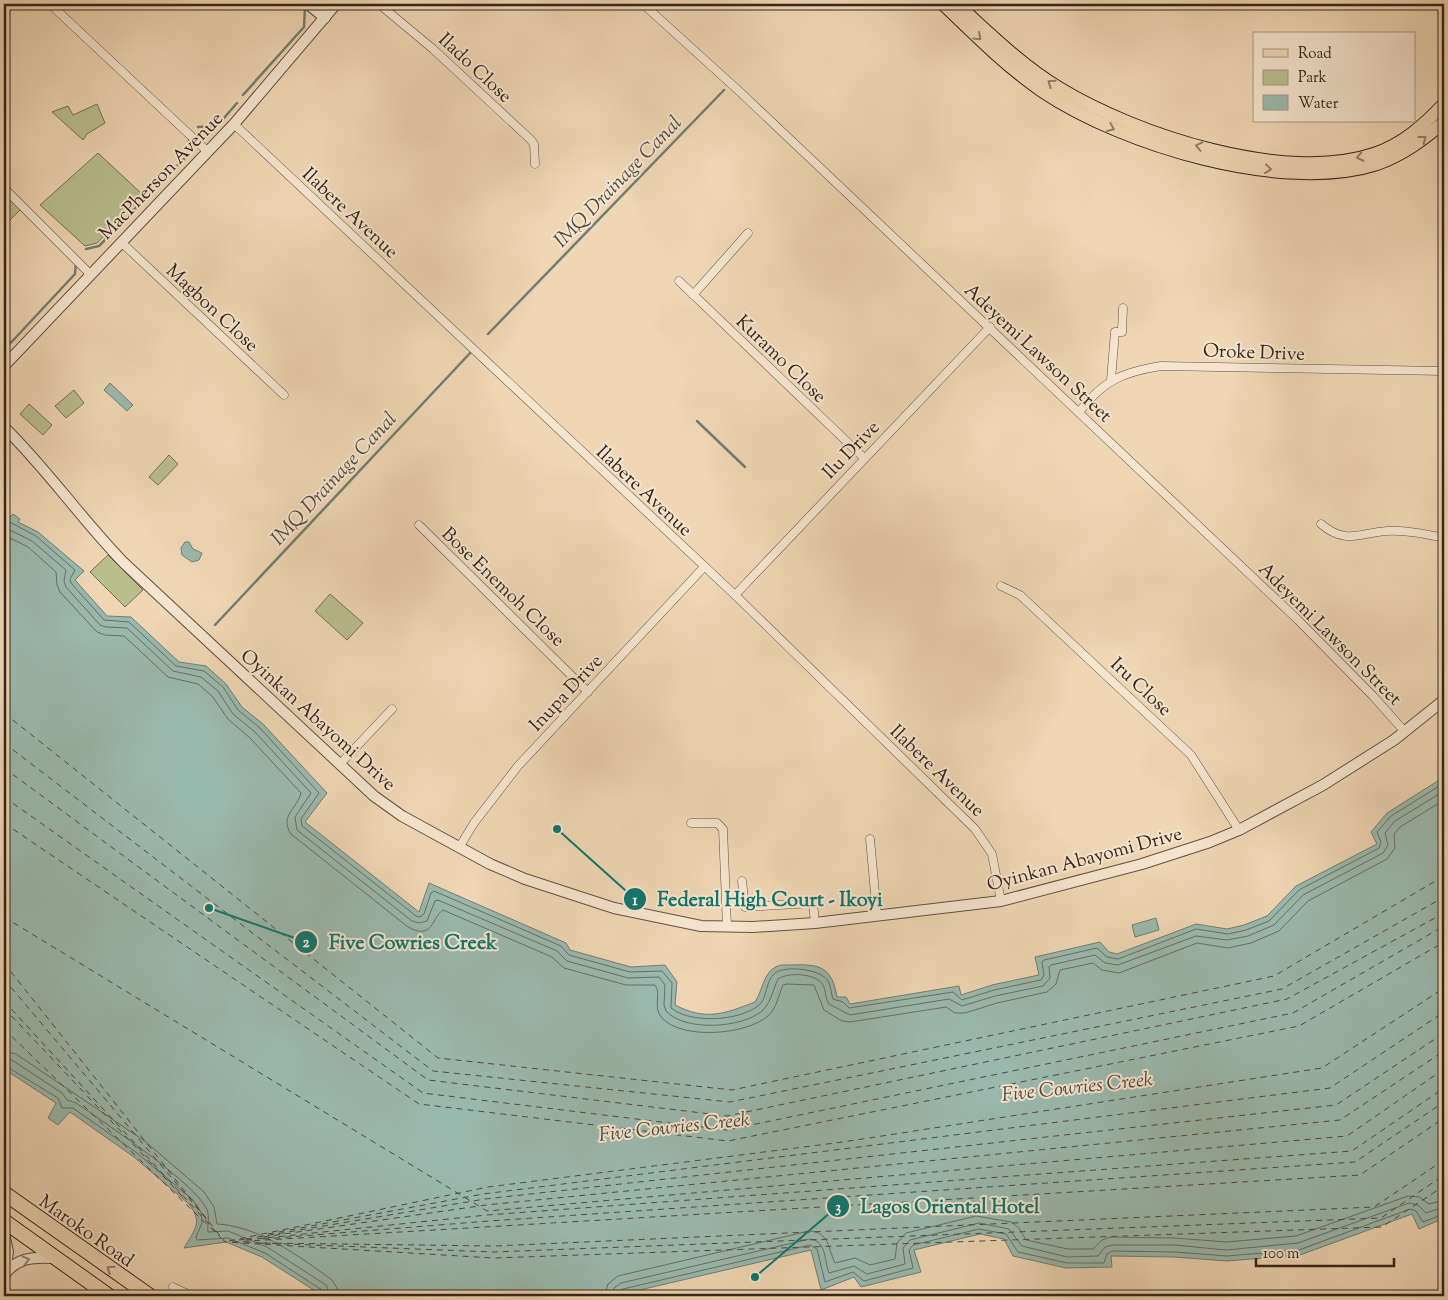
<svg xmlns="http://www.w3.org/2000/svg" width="1448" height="1300" font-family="'Sorts Mill Goudy',serif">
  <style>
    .green { fill: #b9be8d; stroke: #767254 }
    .water { fill: #9ab9ae; stroke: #717e73 }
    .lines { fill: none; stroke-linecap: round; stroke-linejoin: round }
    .shore { stroke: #676f64; stroke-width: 1 }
    .stream { stroke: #717e73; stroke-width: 2.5 }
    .ferry { stroke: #4e4a40; stroke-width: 1; stroke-dasharray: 6 5; stroke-linecap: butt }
    .minor-casing { stroke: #635141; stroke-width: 9 }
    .tertiary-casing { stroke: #635141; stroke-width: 12 }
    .primary-casing { stroke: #34251b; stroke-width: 14 }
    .trunk-casing { stroke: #34251b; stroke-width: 16 }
    .minor { stroke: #f5e4ce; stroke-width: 8 }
    .tertiary { stroke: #f5e4ce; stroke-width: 10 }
    .primary { stroke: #efd6b4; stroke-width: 12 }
    .trunk { stroke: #efd6b4; stroke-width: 14 }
    .oneway { stroke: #927e68 }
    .oneway2 { stroke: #948474 }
    .labels { text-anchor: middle; stroke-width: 4; stroke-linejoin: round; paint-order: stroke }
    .street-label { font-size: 19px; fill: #34251b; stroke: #f5e4ce }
    .water-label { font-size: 20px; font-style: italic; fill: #4e4a40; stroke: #f5e4ce }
    .leader { fill: none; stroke: #0f766e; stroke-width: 2 }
    .callout-dot { fill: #0f766e; stroke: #f5e4ce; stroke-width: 2 }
    .mark-label { font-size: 15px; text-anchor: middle; font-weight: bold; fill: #fff }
    .callout-label { font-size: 20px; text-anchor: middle; font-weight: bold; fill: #0f766e; stroke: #f5e4ce; stroke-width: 4; stroke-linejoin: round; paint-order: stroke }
  </style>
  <rect width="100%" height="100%" fill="#efd6b4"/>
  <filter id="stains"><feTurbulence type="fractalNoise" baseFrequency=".004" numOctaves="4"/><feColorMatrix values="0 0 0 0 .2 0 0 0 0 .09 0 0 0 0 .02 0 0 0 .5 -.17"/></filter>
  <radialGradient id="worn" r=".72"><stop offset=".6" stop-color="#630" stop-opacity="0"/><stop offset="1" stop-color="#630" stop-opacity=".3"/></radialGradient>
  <g class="green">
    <polygon points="97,104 105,123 87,134 83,140 52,112 68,106 73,115"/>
    <polygon points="98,153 143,195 97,243 85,246 40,205"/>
    <polygon points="4,191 22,208 4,226 7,221 4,219"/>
    <polygon points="74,390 84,403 66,418 55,406"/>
    <polygon points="29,404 52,425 43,435 20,414"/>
    <polygon points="169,455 178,464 158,485 149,477"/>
    <polygon points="108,555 143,590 125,607 90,572"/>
    <polygon points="330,594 363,623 347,640 315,611"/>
  </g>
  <g class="water">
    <polygon points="110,383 133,405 127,411 104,390"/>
    <path d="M4,514l6,3 3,-3 7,5 -2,3 20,10 46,39 -9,9 32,36 24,1 48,45 27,4 20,18 16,23 21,17 64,69 -22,29 114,90 10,-29 137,60 4,7 61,17 34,-2 12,17 -2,23c31,16 49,9 80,-3 7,-10 8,-27 19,-34 5,-4 13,-3 19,-3 27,-1 39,2 44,32h9l4,7 109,-18 2,9 31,-10 47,-10 -4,-18 65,-15 9,10 8,2 79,-30 31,5 17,-4 23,-9 29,-30 81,-42 -6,-12 16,-19 57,-36v441l-25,11 -7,-15 -112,41 -73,6 -53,-4 -63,-1 1,11 -46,1 -53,-12 -9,-17 -24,-5 -66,16 7,22 -60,15 -7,-10 -33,13 -10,-40 -197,46h-291l-61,-39 -36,-15 -42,6c11,-19 19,-25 5,-44l-55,-47 -64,-45 -12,13 -10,-7 8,-15 -52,-34z"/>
    <polygon points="185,542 189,542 193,549 202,553 199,560 192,562 182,555 181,548"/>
    <polygon points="1156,918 1159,930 1135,937 1132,925"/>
  </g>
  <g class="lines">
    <g class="shore">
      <path d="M4,519l32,17 39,34 -5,9 1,4 33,37 25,2 47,44 28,5 19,16 15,23 22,18 59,65 -18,26 1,7 114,90 4,1 4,-3 7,-21 3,-2 127,55 8,9 61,17 32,-1 10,12 -1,25c20,16 67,13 87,-2 10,-8 7,-25 17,-33 11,-8 46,-4 53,8 3,5 3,12 5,18l10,3 6,6 104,-16 9,8 32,-10 47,-10 3,-5 -2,-13 2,-2 53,-12 10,9 11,2 78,-30 32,5 18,-4 23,-9 30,-31 80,-42 2,-6 -4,-10 14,-16 53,-33"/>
      <path d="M4,527l28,14 34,29 -2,11 2,6 34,38 6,2 21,1 46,43 28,6 17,14 15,23 22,18 56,61 -16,24 2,13 115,91 7,2 8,-2 8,-20 3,-1 119,51 10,10 61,17 31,-1 6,8 -1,20 2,6c19,21 76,17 96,0 9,-8 11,-22 16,-32 10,-7 38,-6 45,6 3,6 2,13 6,19l21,11 99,-16 13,7 33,-10 48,-10 7,-8 -1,-11 2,-2 44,-10 10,8 13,2 78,-29 31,4 21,-4 26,-11 29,-30 80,-42 5,-8 -3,-12 10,-12 49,-30"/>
      <path d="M4,535l24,12 28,25 1,13 3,7 37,40 8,3 19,1 44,41 30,7 14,12 16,23 22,19 51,55c-4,16 -22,23 -10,41l117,93c25,14 24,-10 35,-17l109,47 12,11 62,17h29c7,9 -3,22 7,33 20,22 84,17 106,-2 9,-8 10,-20 15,-31l4,-1 27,1 10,25 18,11 8,1 96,-15 9,6h10l32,-10 50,-11 9,-8 4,-14 33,-7 9,7 17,3 78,-30 31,5 23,-5 28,-12 29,-30 79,-42 8,-11 -1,-14 6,-7 44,-27"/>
      <path d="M4,1051l12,3 130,88 58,50 10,15 3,17c41,2 82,32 115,56l5,8 1,8"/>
      <path d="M4,1058l8,2 50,33 5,7 9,3c26,18 121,81 131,107 3,7 0,16 1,22l20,-1 39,16 59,38 5,11"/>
      <polyline points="4,1065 58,1098 62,1108 73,1108 137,1153 193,1200 201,1212 202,1223 196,1237 197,1240 228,1238 265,1253 322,1290 324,1296"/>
      <path d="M604,1296l4,-12 10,-8 191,-45c21,1 19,18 26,32l20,-5 15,7 25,-6 2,-16 9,-10 70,-17 35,6 8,6 7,12 42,9h25l9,-9 9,-3 64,1 51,4 70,-6 112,-40 11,1 10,7 15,-4"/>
      <path d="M612,1296l2,-8 7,-5 189,-44c17,2 14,22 19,34l25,-7 13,8 38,-10 -2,-16 7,-8 69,-17 30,6 13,17 45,11 31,-1 7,-9 7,-2h63l51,5 72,-7 111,-40 9,2 8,8 18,-6"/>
      <polyline points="618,1296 619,1291 623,1289 810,1245 817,1249 825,1282 853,1272 864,1281 913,1268 909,1250 913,1245 979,1229 1006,1234 1018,1252 1067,1263 1104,1263 1107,1254 1112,1251 1175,1252 1227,1256 1299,1250 1410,1209 1416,1211 1423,1222 1444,1214"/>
    </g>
    <g class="stream">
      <polyline points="243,95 304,27 305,8"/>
      <polyline points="198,127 217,126 237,103"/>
      <polyline points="119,225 189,154 189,138"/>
      <polyline points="86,249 99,246 106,239"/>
      <polyline points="488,334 724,90"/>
      <polyline points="4,350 75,274 76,262"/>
      <polyline points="697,421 745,467"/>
      <polyline points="215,625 472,351"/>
    </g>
    <g class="ferry">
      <polyline points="4,713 438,1058 732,1090 1274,976 1444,876"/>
      <polyline points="4,743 433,1071 730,1102 1282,989 1444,897"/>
      <polyline points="4,768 428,1080 727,1116 1287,999 1444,913"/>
      <polyline points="4,797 423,1093 727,1130 1293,1013 1444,926"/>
      <polyline points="4,823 419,1104 728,1141 1299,1026 1444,942"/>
      <polyline points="4,917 487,1211 1347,1136 1444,1069"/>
      <polyline points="4,963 225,1242 494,1258 1382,1227 1444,1186"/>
      <polyline points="4,979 208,1221"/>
      <polyline points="4,1001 218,1234"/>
      <polyline points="4,1008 183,1197"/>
      <polyline points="4,1029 221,1238"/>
      <polyline points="268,1234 483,1194 1330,1088 1444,1012"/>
      <polyline points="263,1237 486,1205 1340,1120 1444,1051"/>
      <polyline points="246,1239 485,1199 1336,1105 1444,1033"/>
      <polyline points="263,1239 489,1221 1355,1162 1444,1102"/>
      <polyline points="239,1240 247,1239"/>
      <polyline points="246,1240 487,1215 1352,1151 1444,1088"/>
      <polyline points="229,1241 488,1187 843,1142 1322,1068 1444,988"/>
      <polyline points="232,1242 1360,1175 1444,1118"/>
      <polyline points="245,1242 261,1243"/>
      <polyline points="261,1243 493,1252 1381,1218 1444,1175"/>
      <polyline points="265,1243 494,1246 1374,1207 1444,1160"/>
    </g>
    <g class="minor-casing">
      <g id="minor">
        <polyline points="50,4 207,151"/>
        <polyline points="379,4 433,49 530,139 534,144 535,164"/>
        <polyline points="643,4 739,91 1298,620 1373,696 1405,732"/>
        <polyline points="234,124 735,595 975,829 992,854 1001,901"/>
        <polyline points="4,188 90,274"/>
        <polyline points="121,242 284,395"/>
        <polyline points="679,281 864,458"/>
        <polyline points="693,295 748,233"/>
        <polyline points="1111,380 1115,332 1122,332 1123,308"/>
        <path d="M1079,412c24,-31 43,-40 82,-46l283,5"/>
        <path d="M1321,524c25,21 38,9 66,7 19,-1 38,3 57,7"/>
        <polyline points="419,525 588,692"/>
        <polyline points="1001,586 1020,595 1191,755 1239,830"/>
        <polyline points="735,595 990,327"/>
        <polyline points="340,764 392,709"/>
        <polyline points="691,823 717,823 723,829 727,926"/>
        <polyline points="870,839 877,915"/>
        <polyline points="460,846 474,823 518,766 704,567"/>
        <polyline points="742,881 745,907 813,903 815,923"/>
        <polyline points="173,1287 192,1296"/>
      </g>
    </g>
    <g class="tertiary-casing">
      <g id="tertiary">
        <polyline points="308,4 325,18"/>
        <polyline points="4,366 234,124 336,4"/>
        <path d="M4,427c43,42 78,93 120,136l250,233 28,20 88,48 35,15 89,29 87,18 52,1 62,-4 186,-22 141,-37 68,-22 29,-12 84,-45 71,-45 50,-40"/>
        <polyline points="4,1233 8,1252 5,1274"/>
        <path d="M5,1274c12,-16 27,-17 47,-16"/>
      </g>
    </g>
    <g class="primary-casing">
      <g id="primary">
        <path d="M943,4c31,30 63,62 99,87 80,54 241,103 335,73 26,-9 47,-25 67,-42"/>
        <path d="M957,4c32,29 64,61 102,84 77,47 226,96 315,66 29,-10 49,-28 70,-50"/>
      </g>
    </g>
    <g class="trunk-casing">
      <g id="trunk">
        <polyline points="4,1193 150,1296"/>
        <polyline points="4,1221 109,1296"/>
      </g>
    </g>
    <use href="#minor" class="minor"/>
    <use href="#tertiary" class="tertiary"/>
    <use href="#primary" class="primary"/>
    <use href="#trunk" class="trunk"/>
  </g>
  <defs><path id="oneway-chevron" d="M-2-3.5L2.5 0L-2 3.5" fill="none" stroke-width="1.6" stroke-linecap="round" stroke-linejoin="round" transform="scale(1.25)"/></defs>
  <g class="oneway">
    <use href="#oneway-chevron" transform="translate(978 37) rotate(43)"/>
    <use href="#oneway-chevron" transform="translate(1051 83) rotate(-146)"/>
    <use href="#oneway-chevron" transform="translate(1111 128) rotate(23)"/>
    <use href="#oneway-chevron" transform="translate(1423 139) rotate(-37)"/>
    <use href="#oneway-chevron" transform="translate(1199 146) rotate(-167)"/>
    <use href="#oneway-chevron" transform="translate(1360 157) rotate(168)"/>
    <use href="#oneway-chevron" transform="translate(1268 169) rotate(7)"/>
    <use href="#oneway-chevron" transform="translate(110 1269) rotate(-145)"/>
  </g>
  <use class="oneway2" href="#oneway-chevron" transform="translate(26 1260) rotate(-14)"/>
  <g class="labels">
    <g class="street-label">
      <text transform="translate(476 67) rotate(43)" y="7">Ilado Close</text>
      <text transform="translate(160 175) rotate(-46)" y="7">MacPherson Avenue</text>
      <text transform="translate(351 212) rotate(43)" y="7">Ilabere Avenue</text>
      <text transform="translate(213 307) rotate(43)" y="7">Magbon Close</text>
      <text transform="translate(1254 351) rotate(2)" y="7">Oroke Drive</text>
      <text transform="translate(1039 352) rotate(43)" y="7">Adeyemi Lawson Street</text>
      <text transform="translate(782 358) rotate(44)" y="7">Kuramo Close</text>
      <text transform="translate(850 449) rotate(-46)" y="7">Ilu Drive</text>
      <text transform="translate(645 490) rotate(43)" y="7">Ilabere Avenue</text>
      <text transform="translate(504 586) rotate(44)" y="7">Bose Enemoh Close</text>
      <text transform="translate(1331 633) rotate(45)" y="7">Adeyemi Lawson Street</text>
      <text transform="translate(1142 686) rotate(43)" y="7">Iru Close</text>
      <text transform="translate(565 692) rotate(-47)" y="7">Inupa Drive</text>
      <text transform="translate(319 719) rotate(42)" y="7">Oyinkan Abayomi Drive</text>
      <text transform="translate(938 770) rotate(44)" y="7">Ilabere Avenue</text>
      <text transform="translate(1084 858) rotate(-15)" y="7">Oyinkan Abayomi Drive</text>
      <text transform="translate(87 1230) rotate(35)" y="7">Maroko Road</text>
    </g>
    <g class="water-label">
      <text transform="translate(617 181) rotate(-46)" y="7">IMQ Drainage Canal</text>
      <text transform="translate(333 478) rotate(-47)" y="7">IMQ Drainage Canal</text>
      <text transform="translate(1077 1086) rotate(-6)" y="7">Five Cowries Creek</text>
      <text transform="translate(674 1126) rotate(-6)" y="7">Five Cowries Creek</text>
    </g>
  </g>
  <path class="leader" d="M557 829L635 899M209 908L306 942M755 1277L838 1206"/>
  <g class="callout-dot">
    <circle cx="557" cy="829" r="5"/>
    <circle cx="209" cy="908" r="5"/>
    <circle cx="755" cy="1277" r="5"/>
    <circle cx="635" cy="899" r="12"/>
    <circle cx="306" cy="942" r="12"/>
    <circle cx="838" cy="1206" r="12"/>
  </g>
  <g class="mark-label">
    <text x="635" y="905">1</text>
    <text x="306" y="947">2</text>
    <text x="838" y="1212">3</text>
  </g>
  <g class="callout-label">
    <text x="770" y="906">Federal High Court - Ikoyi</text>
    <text x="413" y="949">Five Cowries Creek</text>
    <text x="950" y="1213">Lagos Oriental Hotel</text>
  </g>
  <rect width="1448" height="1300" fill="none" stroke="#efd6b4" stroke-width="20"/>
  <rect x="5" y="5" width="1438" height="1290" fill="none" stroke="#34251b" stroke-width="2.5"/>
  <rect x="10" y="10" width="1428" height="1280" fill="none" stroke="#34251b"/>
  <rect x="1253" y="32" width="162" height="90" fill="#f5e4ce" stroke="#a89886"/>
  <rect x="1263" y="49" width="25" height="8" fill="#efd6b4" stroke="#a89886"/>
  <text x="1298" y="58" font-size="15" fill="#34251b">Road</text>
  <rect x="1263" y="70" width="25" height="15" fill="#b9be8d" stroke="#a89886"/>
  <text x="1298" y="82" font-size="15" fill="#34251b">Park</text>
  <rect x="1263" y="95" width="25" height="15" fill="#9ab9ae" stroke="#a89886"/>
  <text x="1298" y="108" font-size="15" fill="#34251b">Water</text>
  <path d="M1256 1258v8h138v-8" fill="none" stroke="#34251b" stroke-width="2.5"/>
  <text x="1263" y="1258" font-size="15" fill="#34251b" stroke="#f5e4ce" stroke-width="4" paint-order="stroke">100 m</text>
  <rect width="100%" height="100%" filter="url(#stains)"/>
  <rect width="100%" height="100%" fill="url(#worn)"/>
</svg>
